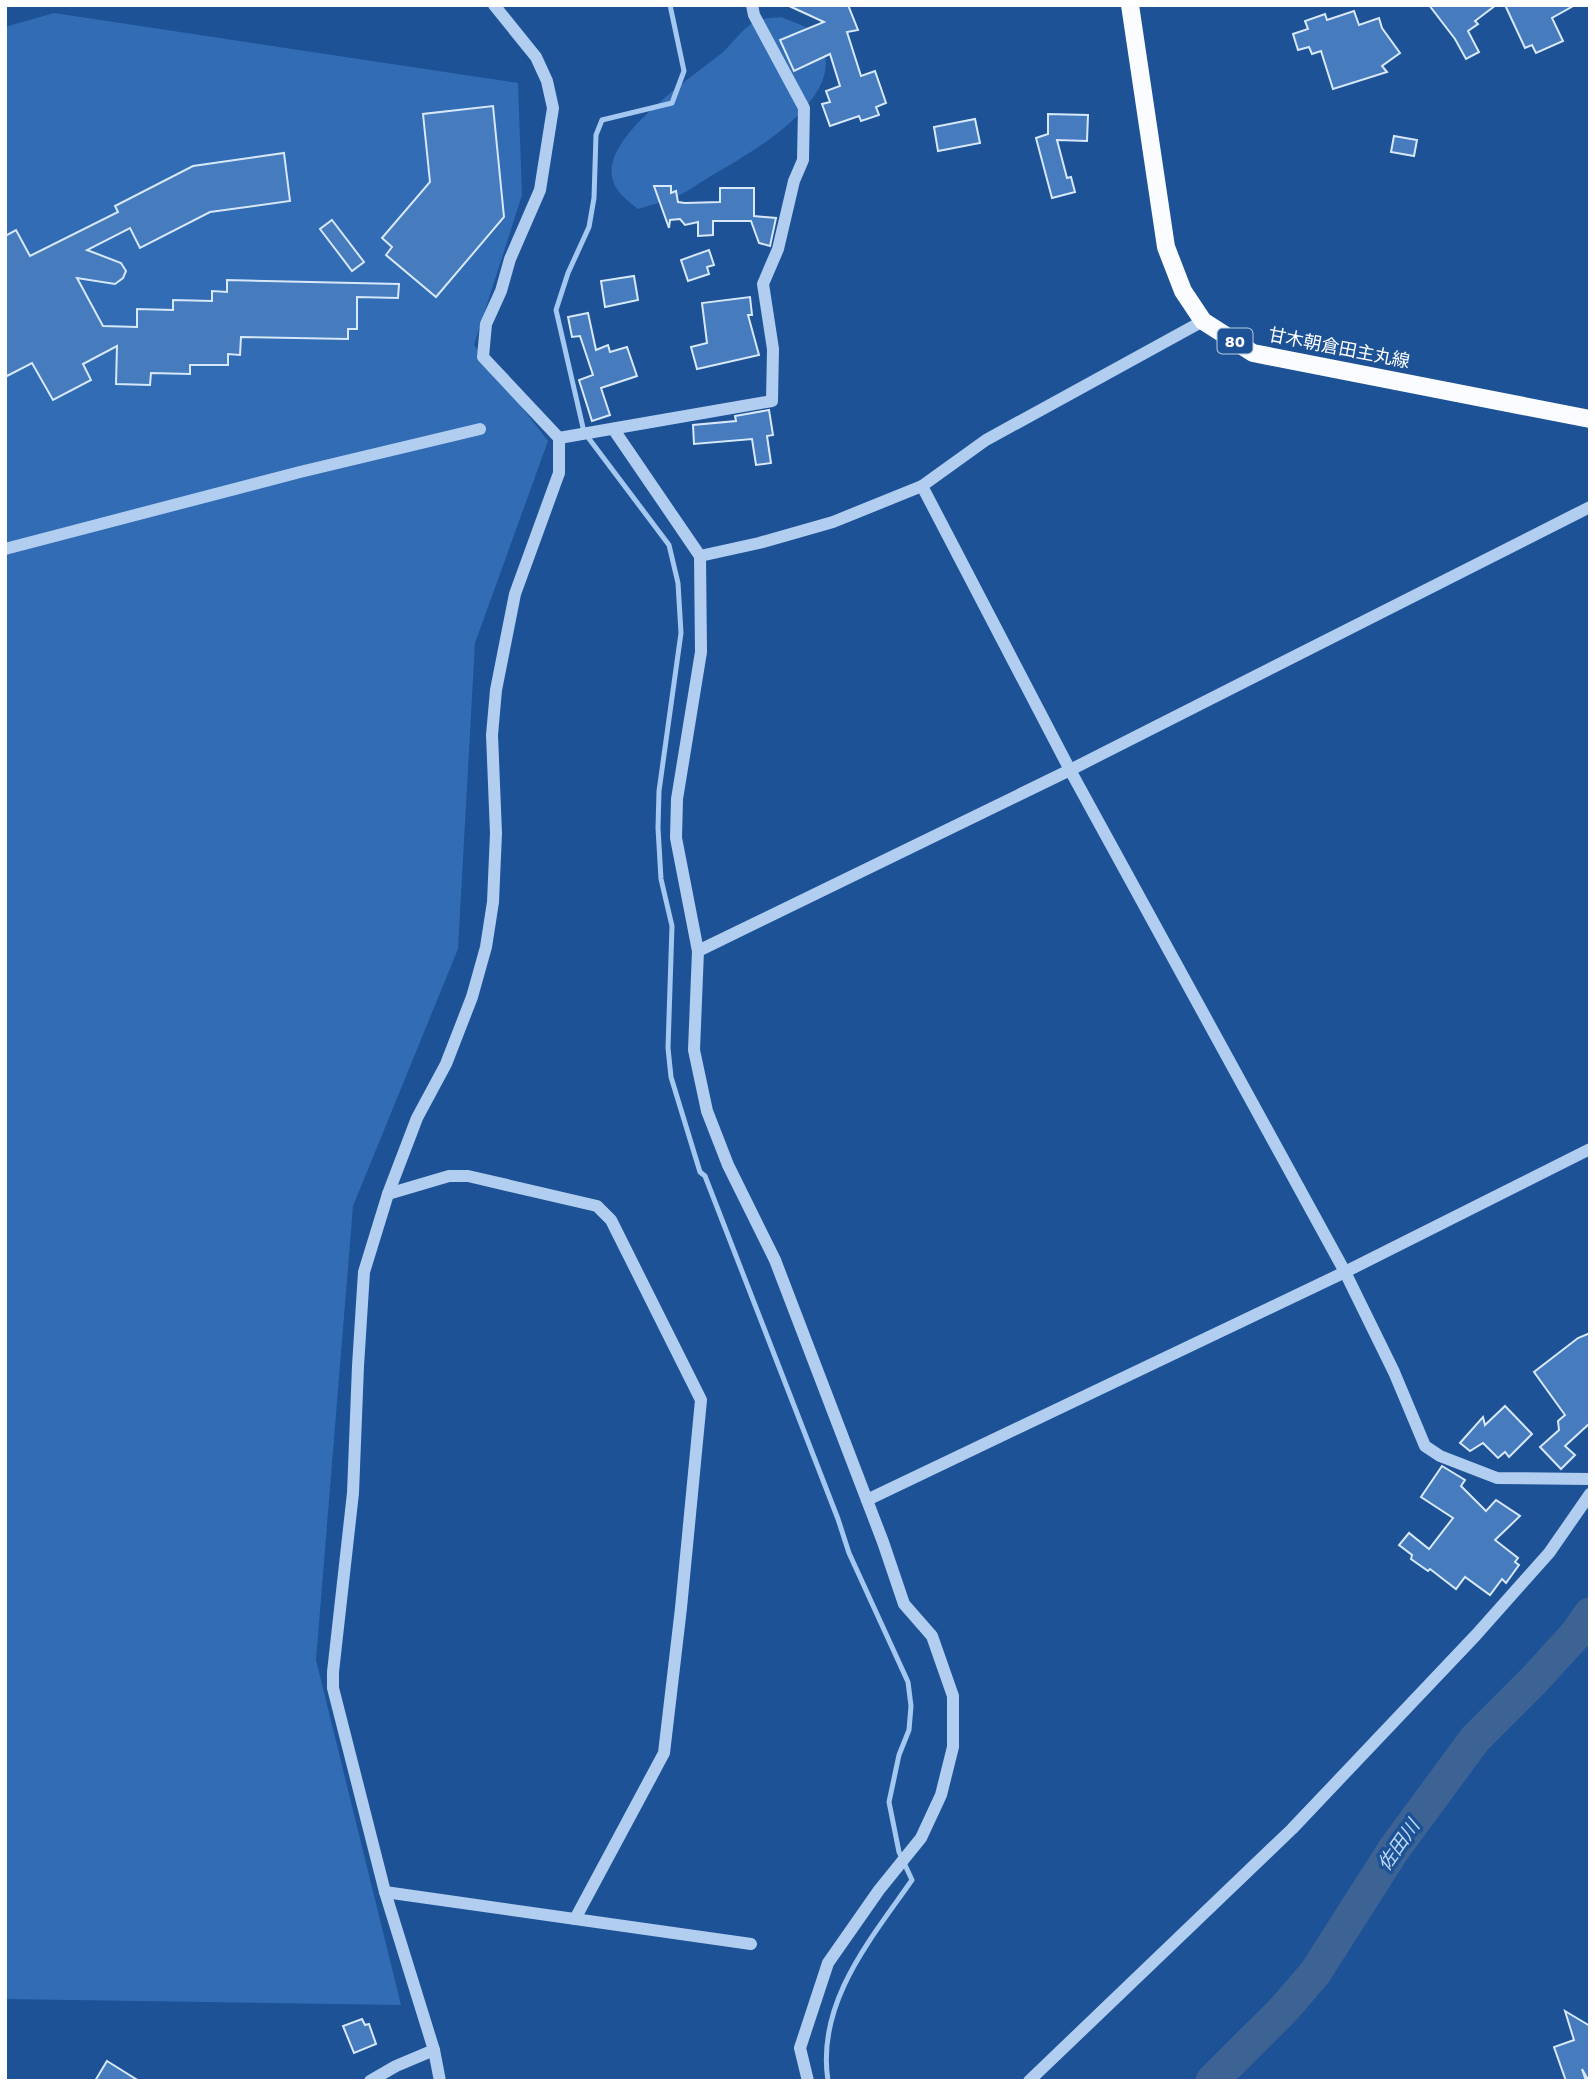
<svg xmlns="http://www.w3.org/2000/svg" width="1595" height="2086" font-family="'Work Sans','Noto Sans JP',sans-serif">
  <style>
    .green { fill: #326cb4 }
    .lines { fill: none; stroke-linecap: round; stroke-linejoin: round }
    .stream { stroke: #a5c8f1; stroke-width: 5 }
    .river { stroke: #3d6394; stroke-width: 33 }
    .building { fill: #467bbd; stroke: #d8e8fb; stroke-width: 2 }
    .minor { stroke: #b1cdef; stroke-width: 12 }
    .major { stroke: #fafcff; stroke-width: 18 }
    .labels { text-anchor: middle; stroke-width: 7; stroke-linejoin: round; paint-order: stroke }
    .shield { fill: #1d5296; stroke: #bbcbe0; stroke-width: 2 }
    .shield-label { font-size: 16px; font-weight: bold; fill: #fff }
    .street-label { font-size: 18px; fill: #fff; stroke: #1d5296 }
    .water-label { font-size: 19px; font-style: italic; fill: #bed8f6; stroke: #1d5296 }
  </style>
  <rect width="100%" height="100%" fill="#1d5296"/>
  <g class="green">
    <polygon points="54,13 518,83 522,195 474,345 548,441 475,643 458,949 353,1206 316,1660 401,2005 5,1999 5,27"/>
    <path d="M781,17c9,4 27,9 33,16 48,58 -63,120 -103,143 -12,7 -24,16 -37,22 -11,4 -24,7 -36,11 -11,-9 -24,-18 -26,-33 -7,-42 82,-100 111,-124 10,-9 20,-24 31,-30 7,-4 19,-4 27,-5z"/>
  </g>
  <g class="lines">
    <path class="stream" d="M670,5l14,66 -12,32 -70,17 -6,15 -2,63 -5,29 -21,46 -12,37 28,122 85,113 9,38 3,50 -22,158 -1,37 3,51 11,47 -4,122 3,29 29,95 5,4 133,343 11,34 59,129 3,24 -2,24 -10,25 -10,47 10,50 13,28c-42,60 -96,123 -84,201"/>
    <polyline class="river" points="1212,2081 1284,2009 1315,1973 1394,1849 1475,1739 1533,1681 1576,1634 1590,1614"/>
  </g>
  <g class="building">
    <polygon points="787,5 848,5 858,30 847,32 861,76 875,71 886,103 876,107 879,115 861,121 859,116 830,126 822,104 830,102 826,91 840,86 830,54 794,71 780,40 824,22"/>
    <polygon points="1429,5 1496,5 1475,21 1478,24 1468,31 1479,52 1466,59 1455,39"/>
    <polygon points="1505,5 1575,5 1552,18 1563,41 1536,53 1532,45 1525,48"/>
    <polygon points="1354,11 1359,25 1379,18 1382,28 1400,53 1382,66 1387,72 1333,89 1321,51 1312,54 1309,47 1298,50 1293,34 1308,29 1305,21 1325,14 1327,20"/>
    <polygon points="493,106 504,217 436,297 386,255 392,247 382,238 430,182 423,114"/>
    <polygon points="1048,114 1088,115 1087,141 1057,140 1067,178 1071,177 1075,192 1052,198 1036,138 1048,134"/>
    <polygon points="975,119 980,143 938,151 934,127"/>
    <polygon points="1394,136 1417,140 1414,156 1391,152"/>
    <polygon points="284,153 290,201 210,212 140,248 130,228 87,250 121,263 126,271 123,278 115,284 77,278 103,326 137,327 137,309 173,310 173,300 212,301 212,291 227,292 227,280 399,284 398,298 357,297 357,329 348,329 348,339 241,337 240,355 228,354 228,365 190,365 190,374 151,373 150,385 116,384 117,346 83,364 91,380 53,400 32,363 5,377 5,236 16,230 30,256 118,212 115,206 193,166"/>
    <polygon points="654,186 671,186 671,193 676,191 678,202 685,203 720,202 720,188 754,188 754,216 776,218 770,246 759,243 751,221 713,221 713,235 698,236 698,222 685,225 680,219 670,220 669,228"/>
    <polygon points="332,220 364,262 352,271 320,229"/>
    <polygon points="709,250 714,265 707,267 709,274 688,281 681,260"/>
    <polygon points="634,276 638,300 605,307 601,281"/>
    <polygon points="750,297 752,315 748,315 759,355 697,369 691,347 707,343 702,303"/>
    <polygon points="588,313 596,350 608,345 610,352 627,347 637,376 601,388 610,415 592,421 579,380 593,375 580,336 572,337 568,317"/>
    <polygon points="769,410 773,435 767,436 771,463 756,465 752,439 694,444 693,425 736,421 735,416"/>
    <polygon points="1590,1333 1590,1423 1565,1446 1575,1455 1561,1469 1540,1447 1559,1430 1558,1421 1565,1415 1534,1372 1578,1338"/>
    <polygon points="1505,1406 1532,1434 1509,1457 1505,1452 1498,1458 1483,1443 1470,1451 1460,1443 1483,1417 1485,1425"/>
    <polygon points="1442,1466 1465,1480 1461,1486 1486,1511 1496,1500 1520,1516 1495,1540 1518,1558 1515,1562 1519,1565 1506,1583 1502,1579 1490,1595 1465,1577 1456,1589 1430,1569 1428,1571 1411,1559 1412,1555 1399,1545 1409,1533 1429,1549 1453,1518 1421,1497"/>
    <polygon points="1565,2011 1590,2026 1590,2078 1587,2078 1582,2069 1586,2081 1566,2081 1554,2047 1574,2040"/>
    <polygon points="362,2019 365,2025 369,2024 376,2044 354,2053 343,2026"/>
    <polygon points="107,2061 139,2081 95,2081"/>
  </g>
  <g class="lines">
    <g class="minor">
      <polyline points="614,430 700,556 701,652 677,799 676,838 698,951 694,1050 707,1111 728,1165 775,1260 883,1542 904,1604 932,1636 953,1696 953,1747 941,1795 921,1838 879,1890 828,1963 800,2048 808,2081"/>
      <polyline points="559,438 772,401 773,349 763,284 778,249 794,181 803,160 804,108 754,15 752,5"/>
      <polyline points="922,486 1070,770 1345,1272 1394,1372 1425,1446 1440,1456 1497,1478 1590,1479"/>
      <polyline points="5,549 300,472 480,429"/>
      <polyline points="700,556 759,543 833,522 922,486 986,440 1203,321"/>
      <polyline points="698,951 1070,770 1590,507"/>
      <polyline points="388,1194 449,1176 468,1176 597,1206 611,1220 701,1400 681,1608 664,1753 575,1919"/>
      <polyline points="867,1500 1345,1272 1590,1149"/>
      <polyline points="385,1892 751,1944"/>
      <polyline points="370,2081 396,2066 434,2050"/>
      <polyline points="440,2081 434,2050 385,1892 333,1688 333,1672 353,1493 358,1366 364,1272 388,1194 417,1118 446,1064 472,997 486,947 493,902 496,833 492,735 496,690 515,594 559,473 559,438 483,357 486,324 501,291 510,259 540,190 553,108 547,81 536,57 494,5"/>
      <polyline points="1029,2081 1292,1829 1476,1635 1549,1553 1590,1494"/>
    </g>
    <polyline class="major" points="1130,5 1166,247 1183,291 1203,321 1253,353 1590,419"/>
  </g>
  <g class="labels">
    <rect class="shield" x="1217.5" y="328.5" width="35" height="25" rx="5"/>
    <g class="shield-label">
      <text x="1235" y="347">80</text>
    </g>
    <g class="street-label">
      <text transform="translate(1339 348) rotate(11)" y="6">甘木朝倉田主丸線</text>
    </g>
    <g class="water-label">
      <text transform="translate(1398 1845) rotate(-55)" y="7">佐田川</text>
    </g>
  </g>
  <rect width="1595" height="2086" fill="none" stroke="#ffffff" stroke-width="14"/>
</svg>
